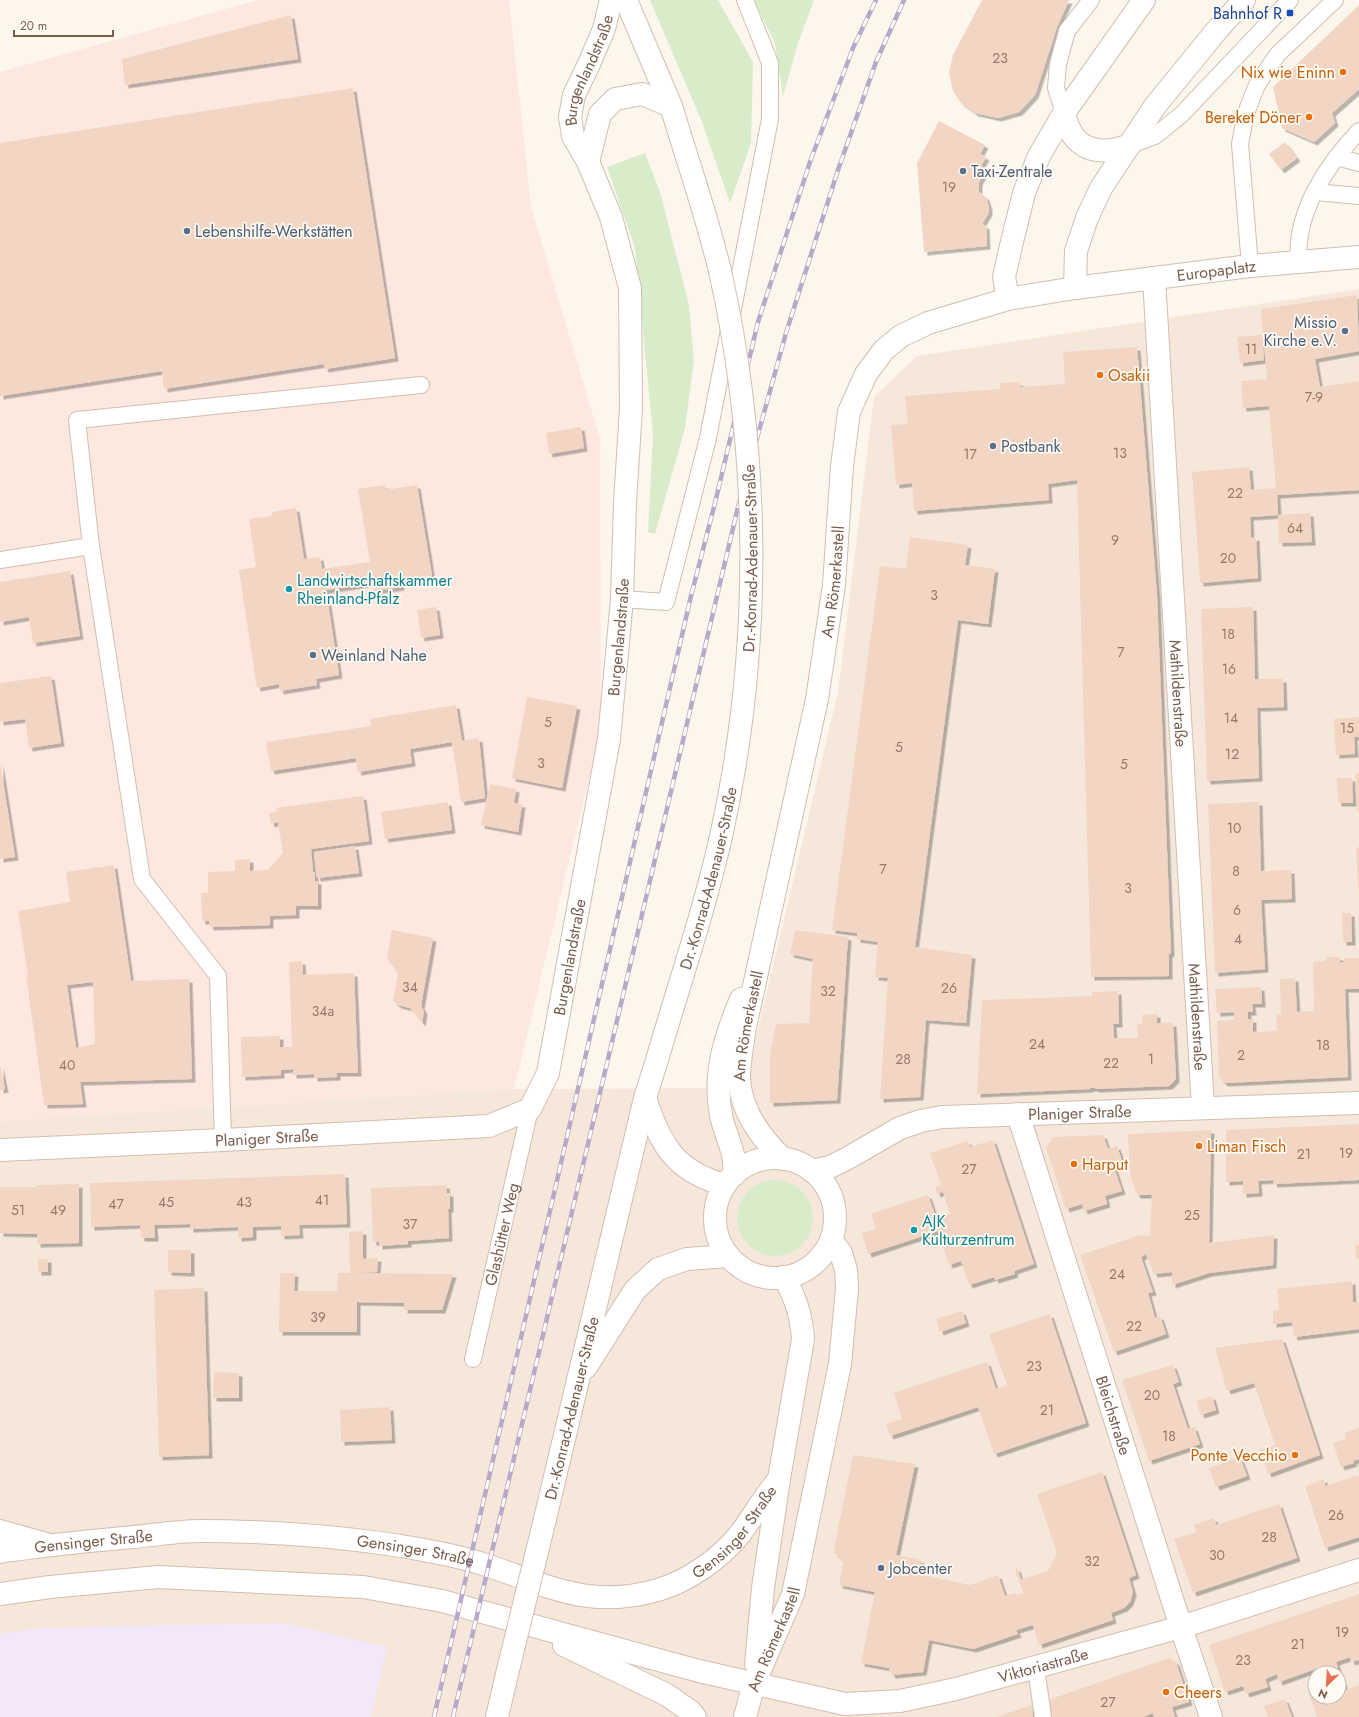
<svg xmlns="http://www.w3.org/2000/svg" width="1359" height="1717" font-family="Jost,sans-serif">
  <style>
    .residential { fill: #f5e8da; fill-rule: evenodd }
    .commercial { fill: #fde8e0 }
    .education { fill: #f3e8fa }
    .green { fill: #d8ecc9 }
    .building { fill: #f3d5c3; fill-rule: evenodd; filter: url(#shadow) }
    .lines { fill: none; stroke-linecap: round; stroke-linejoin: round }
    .service-casing { stroke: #d1beb0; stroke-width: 18 }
    .minor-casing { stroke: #d1beb0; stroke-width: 24 }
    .tertiary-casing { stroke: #d1beb0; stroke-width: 24 }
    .service { stroke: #fff; stroke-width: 16 }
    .minor { stroke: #fff; stroke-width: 22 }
    .tertiary { stroke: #fff; stroke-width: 22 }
    .rail-casing { stroke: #b9a8c9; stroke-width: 4.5 }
    .rail { stroke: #fffaf3; stroke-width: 3; stroke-dasharray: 9; stroke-linecap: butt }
    .tertiary-bridge-casing { stroke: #d1beb0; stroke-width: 24; stroke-linecap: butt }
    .tertiary-bridge { stroke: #fff; stroke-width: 22 }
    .transit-dot { fill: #1a4fb4; stroke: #fffaf3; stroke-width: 1.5 }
    .food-dot { fill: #e8710a; stroke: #fffaf3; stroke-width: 1.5 }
    .service-dot { fill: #5c6f8a; stroke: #fffaf3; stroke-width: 1.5 }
    .culture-dot { fill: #0f9aa8; stroke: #fffaf3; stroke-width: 1.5 }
    .labels { text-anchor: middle; stroke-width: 3.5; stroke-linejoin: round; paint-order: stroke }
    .number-label { font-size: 14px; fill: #987a6a }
    .transit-label { font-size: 16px; fill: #164399; stroke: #fffaf3; text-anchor: end }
    .street-label { font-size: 16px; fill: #7a5c4d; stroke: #fffaf3 }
    .food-label { font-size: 16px; fill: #c56008; stroke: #fffaf3; text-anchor: start }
    .service-label { font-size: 16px; fill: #4e5e75; stroke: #fffaf3; text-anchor: start }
    .culture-label { font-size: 16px; fill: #0d838f; stroke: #fffaf3; text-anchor: start }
  </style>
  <defs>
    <filter id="shadow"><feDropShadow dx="3.5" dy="3.5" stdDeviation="0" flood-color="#0004"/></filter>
  </defs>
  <rect width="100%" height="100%" fill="#fdf6ec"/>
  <path class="residential" d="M1359,289v1428h-1359v-596l514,-32 230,-1 94,-396 36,-295 43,-41zM1315,1673h24v24h-24z"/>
  <polygon class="commercial" points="258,0 509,0 531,207 600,439 601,729 514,1089 0,1121 0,72"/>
  <polygon class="education" points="284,1623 387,1647 371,1717 0,1717 0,1634 38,1628"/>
  <g class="green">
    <polygon points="650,0 718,0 753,62 751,143 730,203 702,122"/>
    <polygon points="754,0 814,0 798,43 783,96 775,43"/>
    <polygon points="645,153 660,192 689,305 694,361 685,428 655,534 648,532 653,436 635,248 607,167"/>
    <circle cx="775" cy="1218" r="38"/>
  </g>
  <g class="building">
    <polygon points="982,0 1069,0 1057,27 1035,95 1019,112 998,118 975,113 961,103 953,91 949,73 953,55"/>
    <polygon points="1359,5 1359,89 1332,113 1335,123 1314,142 1282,128 1273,87"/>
    <polygon points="291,15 298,59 125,85 122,59"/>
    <polygon points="353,88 395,358 325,369 324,364 164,389 162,371 0,396 0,143"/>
    <polygon points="939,121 985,145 980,154 986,157 981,166 986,169 979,182 979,192 986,197 989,207 989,212 982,224 986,226 987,246 924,252 917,163"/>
    <polygon points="1285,142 1297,158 1281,170 1269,154"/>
    <polygon points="1357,295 1359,351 1315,359 1320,387 1359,381 1359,490 1277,495 1278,515 1310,513 1312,542 1279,543 1278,515 1250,517 1251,538 1256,537 1258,578 1200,583 1192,472 1249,467 1251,490 1276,488 1269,406 1243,408 1241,381 1267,379 1261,309"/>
    <polygon points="1262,335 1264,360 1240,363 1237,337"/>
    <polygon points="1137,347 1157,595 1171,953 1169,954 1169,976 1091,977 1077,480 1048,484 1049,500 914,511 912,483 896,485 891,425 908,424 905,396 1000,389 1000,383 1020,382 1020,387 1065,384 1063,352"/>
    <polygon points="581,427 584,448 549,454 546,433"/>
    <polygon points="385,485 385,490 417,485 432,576 400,581 401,587 374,591 373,583 326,590 339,675 316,679 317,685 280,691 279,684 257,688 239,570 256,567 249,519 272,516 272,512 296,508 304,559 320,557 322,569 370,562 358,489"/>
    <polygon points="910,537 968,545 965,565 995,569 988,624 958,620 915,947 972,955 966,1023 926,1020 920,1097 880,1099 888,978 875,977 878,942 857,939 857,933 832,930 880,566 906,569"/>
    <polygon points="70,571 80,636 33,643 29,617 0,622 0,582"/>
    <polygon points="436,607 440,635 421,638 417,610"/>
    <polygon points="1253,607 1255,679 1283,679 1284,707 1257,708 1259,778 1207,781 1201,609"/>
    <polygon points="51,676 61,743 29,748 25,719 0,722 0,683"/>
    <polygon points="527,697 577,706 562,788 512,778"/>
    <polygon points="456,705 462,741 479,738 485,798 461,802 452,742 410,749 412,763 358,772 356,758 271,771 266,742 371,726 370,719"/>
    <polygon points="1359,717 1359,737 1354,737 1355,754 1336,755 1334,719"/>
    <polygon points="0,762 15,857 0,859"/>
    <polygon points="1359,773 1359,811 1357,812 1355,774"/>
    <polygon points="1337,778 1352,778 1353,803 1338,803"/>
    <polygon points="490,784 516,789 514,803 522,804 518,832 481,825"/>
    <polygon points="363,796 369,841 311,849 313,872 315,872 315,881 318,881 318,906 296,906 296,915 270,916 270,925 210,927 209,921 202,921 201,893 208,893 208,872 235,871 235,860 250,859 250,871 268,870 283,853 278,822 271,824 269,813 277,812 276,808"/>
    <polygon points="448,802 452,830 385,839 381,812"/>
    <polygon points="1259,802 1261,871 1291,870 1292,899 1261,900 1265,969 1215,973 1208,804"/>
    <polygon points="355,846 359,873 317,878 314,852"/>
    <polygon points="1359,847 1359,888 1358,888 1356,848"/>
    <path d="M114,865l17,116 58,-2 3,100 -112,3 3,22 -39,1 -18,-130h2l-10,-64 52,-9 -4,-30zM93,982l2,62 -19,4 -9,-63z"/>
    <polygon points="1342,913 1351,913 1352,942 1343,942"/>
    <polygon points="392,930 433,938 421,1006 424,1011 422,1023 410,1008 398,1005 393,1001 398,974 387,958"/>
    <polygon points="795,930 848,937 837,1100 770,1103 770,1054 776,1024 809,1023 813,959 790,954"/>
    <polygon points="1325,957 1340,957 1340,962 1344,962 1344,958 1359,958 1359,989 1345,989 1348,1077 1225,1083 1219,1078 1217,1021 1234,1020 1234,1012 1217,1013 1215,989 1261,987 1262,1004 1252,1004 1253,1012 1248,1012 1248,1019 1253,1019 1253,1032 1277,1031 1276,1014 1281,1014 1280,979 1295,978 1297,1012 1314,1011 1313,962 1326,961"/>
    <polygon points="302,961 303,975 354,973 358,1073 337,1073 337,1077 314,1078 314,1074 293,1075 293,1069 281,1070 281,1075 242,1077 241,1037 280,1036 280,1047 292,1047 289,962"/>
    <polygon points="1118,991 1119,1024 1113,1024 1114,1038 1138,1038 1137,1024 1142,1024 1142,1015 1157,1014 1157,1023 1173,1023 1176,1079 1169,1086 1095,1089 1095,1088 1090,1088 1090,1089 977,1094 982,1000 1092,996 1092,992"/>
    <polygon points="0,1065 5,1089 0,1090"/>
    <polygon points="1359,1124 1359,1180 1274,1184 1273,1180 1258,1181 1259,1193 1243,1194 1243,1181 1226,1182 1226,1130"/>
    <polygon points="1211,1130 1209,1243 1274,1235 1273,1265 1209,1273 1172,1285 1172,1272 1154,1274 1146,1254 1141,1257 1153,1292 1148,1293 1155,1318 1160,1316 1166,1334 1114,1352 1080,1255 1140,1235 1150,1236 1152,1195 1137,1195 1130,1175 1128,1134"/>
    <polygon points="1103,1135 1108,1149 1117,1146 1123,1164 1114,1167 1122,1191 1105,1196 1107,1204 1084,1211 1082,1204 1066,1209 1046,1148 1053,1137"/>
    <polygon points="993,1140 1034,1264 1014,1271 1015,1274 995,1280 994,1277 969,1285 961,1261 949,1265 938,1231 868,1254 862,1233 876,1229 871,1214 928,1195 936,1218 950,1214 943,1192 937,1194 935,1187 941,1185 930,1153 968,1141 970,1147"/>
    <polygon points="345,1174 347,1224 299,1225 300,1235 281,1236 281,1226 253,1227 253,1237 238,1238 238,1227 190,1229 190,1224 154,1225 155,1238 141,1238 140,1225 91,1227 90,1183"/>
    <polygon points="79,1184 79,1243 37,1244 37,1234 0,1233 0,1187 37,1187 37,1185"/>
    <polygon points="446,1185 447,1193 450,1193 450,1209 448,1209 449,1238 408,1241 408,1244 379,1246 379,1242 373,1242 371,1188"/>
    <polygon points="363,1231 363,1259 378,1258 377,1272 358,1273 453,1274 442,1310 404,1310 404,1303 357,1302 357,1332 279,1332 280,1273 295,1273 294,1291 337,1291 338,1273 350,1273 349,1232"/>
    <polygon points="1355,1245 1359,1245 1359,1258 1356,1258"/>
    <polygon points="168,1250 191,1250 191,1273 168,1272"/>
    <rect x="38" y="1259" width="10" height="13"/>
    <polygon points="1352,1281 1353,1302 1359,1302 1359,1329 1294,1337 1292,1322 1273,1324 1273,1311 1279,1310 1277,1289"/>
    <polygon points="204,1288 209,1455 159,1457 154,1290"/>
    <polygon points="962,1311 966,1323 940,1332 936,1319"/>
    <polygon points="1050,1314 1086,1423 994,1454 978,1407 890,1436 886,1424 902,1419 894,1393 987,1362 996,1389 1007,1385 989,1334"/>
    <polygon points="1282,1339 1320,1455 1268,1474 1260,1450 1275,1445 1254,1383 1227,1391 1215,1348"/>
    <polygon points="1173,1365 1179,1382 1173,1384 1188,1429 1194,1427 1200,1444 1149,1461 1122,1380"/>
    <polygon points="214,1372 239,1373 239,1398 213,1398"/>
    <polygon points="1212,1396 1216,1410 1201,1415 1196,1401"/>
    <polygon points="390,1407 392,1440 341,1442 340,1410"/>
    <polygon points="1359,1428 1359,1459 1353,1461 1354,1463 1341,1467 1333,1443 1346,1439 1344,1433"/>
    <polygon points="853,1455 915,1464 896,1555 921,1560 918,1574 970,1585 998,1575 1005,1596 1015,1593 1016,1595 1023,1593 1015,1569 1017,1568 1021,1580 1048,1571 1057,1553 1037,1494 1102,1472 1136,1575 1129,1578 1133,1592 1130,1602 1124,1608 1111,1613 1113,1620 1039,1645 1033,1625 1016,1630 1018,1634 973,1649 929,1640 923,1672 892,1675 889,1668 861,1663 875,1592 839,1585 844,1561 834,1553 835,1544"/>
    <polygon points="1240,1457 1247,1476 1216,1487 1209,1468"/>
    <polygon points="1358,1475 1359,1477 1359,1537 1325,1548 1305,1486 1324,1479 1325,1486"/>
    <polygon points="1279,1504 1297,1558 1193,1593 1174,1539 1196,1532 1194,1525 1214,1518 1216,1525"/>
    <polygon points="1359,1594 1359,1660 1351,1662 1350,1657 1336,1662 1338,1668 1320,1673 1318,1668 1279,1682 1277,1674 1265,1679 1268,1687 1246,1694 1243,1686 1225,1692 1209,1645"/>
    <polygon points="1169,1658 1176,1662 1189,1702 1172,1707 1175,1717 1154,1717 1153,1713 1143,1717 1051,1717 1048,1700"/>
    <polygon points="1342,1679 1346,1690 1359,1685 1359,1717 1317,1717 1308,1691 1315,1688 1315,1697 1339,1697 1339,1680"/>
    <polygon points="1285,1699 1292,1717 1268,1717 1264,1706"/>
    <polygon points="1032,1705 1033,1717 996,1717"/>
  </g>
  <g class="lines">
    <g class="service-casing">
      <g id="service">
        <polyline points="1064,113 1056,88 1058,64 1067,31 1091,0"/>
        <polyline points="1130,145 1155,136 1182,114 1290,0"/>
        <polyline points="1337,157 1359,163"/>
        <polyline points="1315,192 1359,196"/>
        <path d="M1299,262c-5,-49 28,-97 60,-131"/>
        <polyline points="1250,266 1240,144 1246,113 1257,85 1277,55 1335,0"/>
        <polyline points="91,546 142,879 218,976 223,1140"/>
        <polyline points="0,560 91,546 77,420 421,385"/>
        <polyline points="622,599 666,602 708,438 770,119 770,63 745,0"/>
        <path id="s1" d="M473,1359l57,-250"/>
        <polyline points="1036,1668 1043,1717"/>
      </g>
    </g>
    <g class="minor-casing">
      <g id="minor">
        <path d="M1064,113c8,37 33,44 66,32"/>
        <polyline points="588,162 600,114 615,99 642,94 671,106"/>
        <path id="s2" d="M1154,278l49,829"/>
        <polyline points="1075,288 1076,251 1087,218 1101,188 1155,106 1217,30 1244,0"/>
        <polyline points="1008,299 1004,277 1011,246 1024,193 1039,156 1064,113 1144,0"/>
        <path id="s3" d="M1018,1114l163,513 30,90"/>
        <path id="s4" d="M0,1150l223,-10 266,-14 41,-17 18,-36 61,-334 13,-140 3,-96 6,-95 -1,-120 -19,-71 -23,-55 -15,-26 -3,-19 4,-22 15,-31 15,-35 7,-29"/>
        <polyline points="0,1531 46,1544"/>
      </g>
    </g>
    <g class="tertiary-casing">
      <g id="tertiary">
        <polyline points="626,0 671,106 680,135"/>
        <path d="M645,1098c16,47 29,73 80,87"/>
        <circle cx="775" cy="1218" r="60"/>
        <path id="s5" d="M783,1159c-22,-21 -43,-50 -44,-82 0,-17 4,-34 6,-50l72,-328 17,-114 8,-119 7,-54 17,-38 18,-24 17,-14 27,-13 80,-24 67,-11 175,-22 109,-9"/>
        <path id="s6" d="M812,1171l18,-4 18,-9 52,-30 21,-7 21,-4 417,-14"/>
        <path d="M734,1175c3,-22 -9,-39 -13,-60 -8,-41 4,-78 20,-116"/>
        <polyline points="586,1367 635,1290 658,1269 687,1259 728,1256"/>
        <path id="s7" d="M545,1519l100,-421 12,-38"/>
        <path id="s8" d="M0,1552c44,-7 89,-11 133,-15 23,-2 45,-6 67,-6 67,0 135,5 201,15 28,5 56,9 82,18 64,21 105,46 175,26 30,-9 62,-31 82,-56 13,-18 25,-38 39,-55"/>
        <path id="s9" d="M0,1594l50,-7 108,-10 205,10 79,14 257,70 146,33 55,-3 56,-12 225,-62 178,-57"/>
        <polyline points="564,1645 667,1695 690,1711 695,1717"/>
        <path d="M756,1664l7,-76 16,-109 24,-140c-2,-25 -7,-40 -19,-62"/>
        <polyline points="497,1717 508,1670"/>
        <path id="s10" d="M745,1717l9,-33 39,-90 47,-230 7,-75 -1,-19 -5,-17 -10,-13"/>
      </g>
    </g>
    <use href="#service" class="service"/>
    <use href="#minor" class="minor"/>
    <use href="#tertiary" class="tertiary"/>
    <g class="rail-casing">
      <g id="rail">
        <polyline points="434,1717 691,596 715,503 758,322 811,159 853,48 876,0"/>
        <polyline points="453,1717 738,507 786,333 838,170 876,62 904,0"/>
      </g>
    </g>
    <use href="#rail" class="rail"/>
    <g class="tertiary-bridge-casing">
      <g id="tertiary-bridge">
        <path id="s11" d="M657,1060c22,-76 48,-151 65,-228 40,-184 39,-377 -2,-561 -11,-46 -26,-91 -40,-136"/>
        <polyline points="508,1670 545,1519"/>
      </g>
    </g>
    <use href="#tertiary-bridge" class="tertiary-bridge"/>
  </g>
  <rect class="transit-dot" x="1286" y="9" width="8" height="8" rx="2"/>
  <g class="food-dot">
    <circle cx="1343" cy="72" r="4"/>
    <circle cx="1309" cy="117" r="4"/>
    <circle cx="1100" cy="375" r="4"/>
    <circle cx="1199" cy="1146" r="4"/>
    <circle cx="1074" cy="1164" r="4"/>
    <circle cx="1295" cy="1455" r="4"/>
    <circle cx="1166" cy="1692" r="4"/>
  </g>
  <g class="service-dot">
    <circle cx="963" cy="171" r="4"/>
    <circle cx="187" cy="231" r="4"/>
    <circle cx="1345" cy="331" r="4"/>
    <circle cx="993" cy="446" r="4"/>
    <circle cx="313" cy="655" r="4"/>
    <circle cx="881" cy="1568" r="4"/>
  </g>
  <g class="culture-dot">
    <circle cx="289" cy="589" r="4"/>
    <circle cx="914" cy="1230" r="4"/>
  </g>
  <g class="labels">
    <g class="number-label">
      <text x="1000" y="63">23</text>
      <text x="949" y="192">19</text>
      <text x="1251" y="354">11</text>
      <text x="1314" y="402">7-9</text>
      <text x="1120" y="458">13</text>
      <text x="970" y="459">17</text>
      <text x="1235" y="498">22</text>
      <text x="1295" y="533">64</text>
      <text x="1115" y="545">9</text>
      <text x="1228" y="563">20</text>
      <text x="934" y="600">3</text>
      <text x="1228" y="639">18</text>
      <text x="1121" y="657">7</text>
      <text x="1229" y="674">16</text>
      <text x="1231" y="723">14</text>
      <text x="548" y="727">5</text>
      <text x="1347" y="733">15</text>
      <text x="899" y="752">5</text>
      <text x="1232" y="759">12</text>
      <text x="541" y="768">3</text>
      <text x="1124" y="769">5</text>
      <text x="1234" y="833">10</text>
      <text x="883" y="874">7</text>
      <text x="1236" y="876">8</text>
      <text x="1128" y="893">3</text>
      <text x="1237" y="915">6</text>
      <text x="1238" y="944">4</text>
      <text x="410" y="992">34</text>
      <text x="949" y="993">26</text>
      <text x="828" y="996">32</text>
      <text x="323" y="1016">34a</text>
      <text x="1037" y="1049">24</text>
      <text x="1323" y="1050">18</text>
      <text x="1241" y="1060">2</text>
      <text x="903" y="1064">28</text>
      <text x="1151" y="1064">1</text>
      <text x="1111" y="1068">22</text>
      <text x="67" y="1070">40</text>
      <text x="1346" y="1158">19</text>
      <text x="1304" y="1159">21</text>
      <text x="969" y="1174">27</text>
      <text x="322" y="1205">41</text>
      <text x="166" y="1207">45</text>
      <text x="244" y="1207">43</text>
      <text x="116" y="1209">47</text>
      <text x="18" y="1215">51</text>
      <text x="58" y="1215">49</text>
      <text x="1192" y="1220">25</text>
      <text x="410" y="1229">37</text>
      <text x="1117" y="1279">24</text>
      <text x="318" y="1322">39</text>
      <text x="1134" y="1331">22</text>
      <text x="1034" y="1371">23</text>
      <text x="1152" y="1400">20</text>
      <text x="1047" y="1415">21</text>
      <text x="1169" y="1441">18</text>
      <text x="1336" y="1520">26</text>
      <text x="1269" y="1542">28</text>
      <text x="1217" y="1560">30</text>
      <text x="1092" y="1566">32</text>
      <text x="1342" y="1637">19</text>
      <text x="1298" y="1649">21</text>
      <text x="1243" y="1665">23</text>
      <text x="1108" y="1707">27</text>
    </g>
    <g class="transit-label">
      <text x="1282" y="19">Bahnhof R</text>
    </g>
    <g class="street-label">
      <text dy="6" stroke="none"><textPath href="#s4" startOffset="1598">Burgenlandstraße</textPath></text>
      <text dy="6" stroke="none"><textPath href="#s5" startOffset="1188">Europaplatz</textPath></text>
      <text dy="6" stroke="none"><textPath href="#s11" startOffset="513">Dr.-Konrad-Adenauer-Straße</textPath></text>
      <text dy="6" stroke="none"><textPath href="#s5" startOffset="600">Am Römerkastell</textPath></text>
      <text dy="6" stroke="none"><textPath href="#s4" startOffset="1016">Burgenlandstraße</textPath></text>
      <text dy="6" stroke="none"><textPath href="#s2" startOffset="416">Mathildenstraße</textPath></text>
      <text dy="6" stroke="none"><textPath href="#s11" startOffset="189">Dr.-Konrad-Adenauer-Straße</textPath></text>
      <text dy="6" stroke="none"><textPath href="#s4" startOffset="692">Burgenlandstraße</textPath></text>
      <text dy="6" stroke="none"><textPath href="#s2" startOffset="740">Mathildenstraße</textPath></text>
      <text dy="6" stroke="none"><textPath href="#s5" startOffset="147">Am Römerkastell</textPath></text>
      <text dy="6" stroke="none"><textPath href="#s6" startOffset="280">Planiger Straße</textPath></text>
      <text dy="6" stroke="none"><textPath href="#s4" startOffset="267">Planiger Straße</textPath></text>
      <text dy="6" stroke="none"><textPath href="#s1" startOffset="128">Glashütter Weg</textPath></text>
      <text dy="6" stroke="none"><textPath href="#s7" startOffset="114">Dr.-Konrad-Adenauer-Straße</textPath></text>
      <text dy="6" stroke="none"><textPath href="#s3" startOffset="316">Bleichstraße</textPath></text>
      <text dy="6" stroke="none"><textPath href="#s8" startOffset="766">Gensinger Straße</textPath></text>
      <text dy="6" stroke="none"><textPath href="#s8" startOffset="94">Gensinger Straße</textPath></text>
      <text dy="6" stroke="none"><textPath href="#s8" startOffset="418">Gensinger Straße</textPath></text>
      <text dy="6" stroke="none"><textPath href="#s10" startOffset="83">Am Römerkastell</textPath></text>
      <text dy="6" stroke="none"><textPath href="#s9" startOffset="1063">Viktoriastraße</textPath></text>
    </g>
    <g class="food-label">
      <text x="1335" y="78" text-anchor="end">Nix wie Eninn</text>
      <text x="1301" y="123" text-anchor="end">Bereket Döner</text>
      <text x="1108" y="381">Osakii</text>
      <text x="1207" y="1152">Liman Fisch</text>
      <text x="1082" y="1170">Harput</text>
      <text x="1287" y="1461" text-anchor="end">Ponte Vecchio</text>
      <text x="1174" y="1698">Cheers</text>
    </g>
    <g class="service-label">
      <text x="971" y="177">Taxi-Zentrale</text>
      <text x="195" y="237">Lebenshilfe-Werkstätten</text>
      <text x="1337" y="328" text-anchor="end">Missio<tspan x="1337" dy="18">Kirche e.V.</tspan></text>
      <text x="1001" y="452">Postbank</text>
      <text x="321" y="661">Weinland Nahe</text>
      <text x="889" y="1574">Jobcenter</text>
    </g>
    <g class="culture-label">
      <text x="297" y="586">Landwirtschaftskammer<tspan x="297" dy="18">Rheinland-Pfalz</tspan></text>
      <text x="922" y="1227">AJK<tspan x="922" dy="18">Kulturzentrum</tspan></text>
    </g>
  </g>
  <g transform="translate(1327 1685) rotate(205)"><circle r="19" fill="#fffaf3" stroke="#cabbb1"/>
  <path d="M0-3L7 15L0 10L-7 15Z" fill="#e76f51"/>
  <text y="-6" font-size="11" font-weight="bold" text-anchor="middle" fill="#7a5c4d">N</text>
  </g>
  <path d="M14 30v6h99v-6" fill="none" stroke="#7a5c4d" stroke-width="2"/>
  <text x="20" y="30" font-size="12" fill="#7a5c4d" stroke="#fffaf3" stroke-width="3" paint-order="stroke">20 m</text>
</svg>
